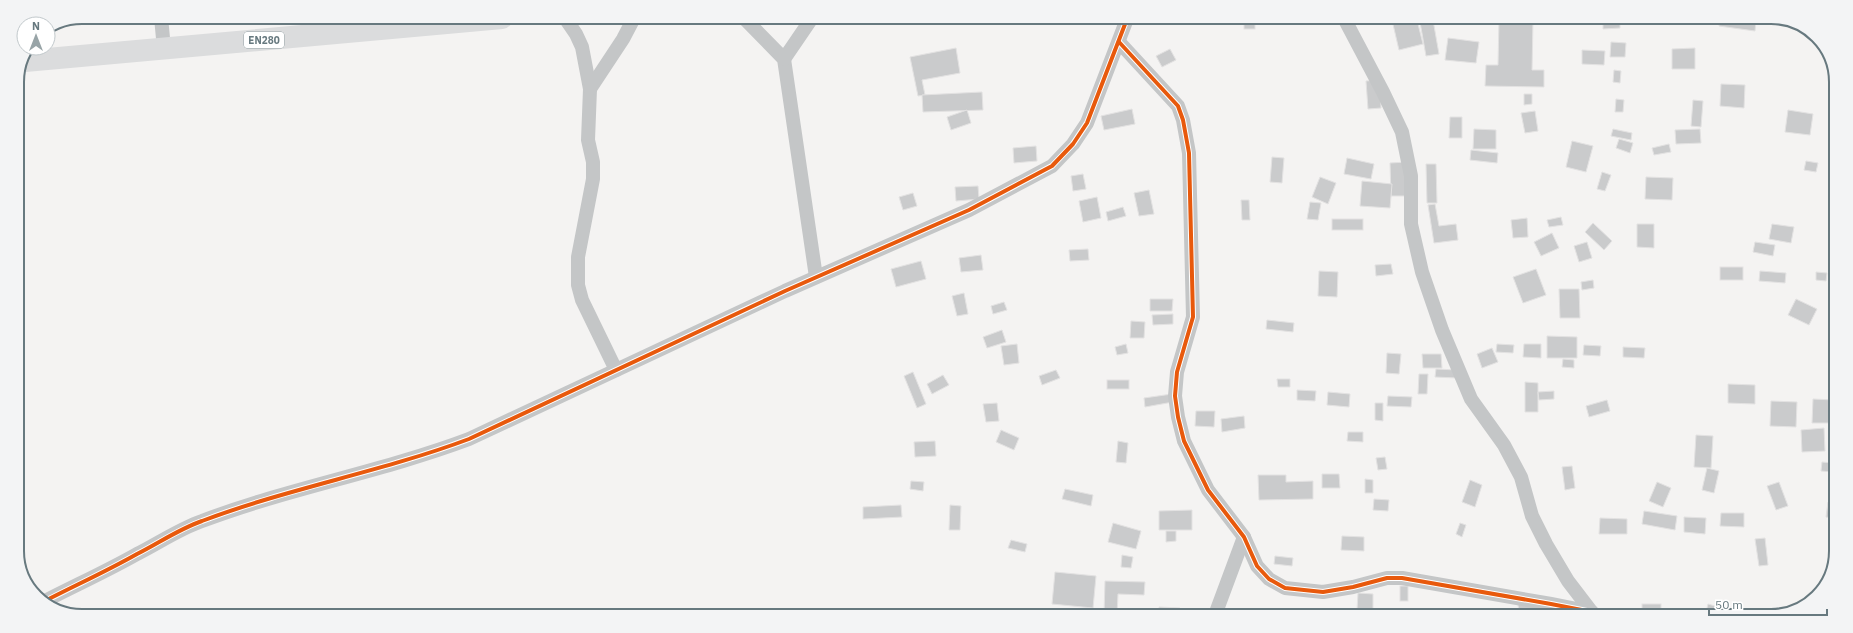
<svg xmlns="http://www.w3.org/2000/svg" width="1853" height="633" font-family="'IBM Plex Sans',sans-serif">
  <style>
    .building { fill: #cacbcc; stroke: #e3e2e2 }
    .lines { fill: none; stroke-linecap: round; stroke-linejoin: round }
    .minor { stroke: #c4c6c7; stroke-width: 14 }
    .primary { stroke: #dbdcdd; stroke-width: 22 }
    .cycleway-casing { stroke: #fff; stroke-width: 6 }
    .cycleway { stroke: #e8590c; stroke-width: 4 }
    .labels { text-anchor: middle; stroke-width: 4; stroke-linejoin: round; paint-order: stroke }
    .shield { fill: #fff; stroke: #95a1a5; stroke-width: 1 }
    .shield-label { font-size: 10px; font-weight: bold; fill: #67797f }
    .rim { fill: none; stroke: #67797f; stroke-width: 2 }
  </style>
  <rect width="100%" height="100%" fill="#f4f3f2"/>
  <g class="building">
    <rect x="1244" y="19" width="11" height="10"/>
    <polygon points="1392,20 1417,20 1423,44 1399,50"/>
    <polygon points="1433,20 1439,54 1426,56 1420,22"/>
    <polygon points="1499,20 1533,20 1532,70 1544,70 1544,87 1485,86 1486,65 1498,65"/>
    <polygon points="1603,20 1620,20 1620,28 1603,29"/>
    <polygon points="1720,20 1756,20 1755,31 1719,26"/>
    <polygon points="1448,38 1479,42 1476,63 1445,60"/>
    <polygon points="1611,42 1626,43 1625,57 1610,57"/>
    <polygon points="956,48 960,73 922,80 925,95 918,96 910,57"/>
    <polygon points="1695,48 1695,69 1672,69 1672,49"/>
    <polygon points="1170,49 1176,60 1162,67 1156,56"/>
    <polygon points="1582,50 1605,51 1604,65 1582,64"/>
    <polygon points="1614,70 1621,71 1620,83 1613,82"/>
    <polygon points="1380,80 1381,108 1368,109 1366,81"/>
    <polygon points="1721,84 1745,85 1744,108 1720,106"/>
    <polygon points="982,92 983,110 923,112 922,95"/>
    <polygon points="1524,94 1532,94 1532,104 1524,105"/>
    <polygon points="1616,99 1624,100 1623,112 1615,112"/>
    <polygon points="1693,100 1703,101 1701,127 1691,126"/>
    <polygon points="1132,109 1135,124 1104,130 1101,116"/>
    <polygon points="967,110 971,123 951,130 947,117"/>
    <polygon points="1788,110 1813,114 1810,135 1785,132"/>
    <polygon points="1535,111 1538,131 1525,133 1521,113"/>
    <polygon points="1835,115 1836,115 1835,137 1830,136"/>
    <polygon points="1450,117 1462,117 1462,138 1449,138"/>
    <polygon points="1474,129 1496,130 1496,149 1473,149"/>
    <polygon points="1613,129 1632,133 1631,140 1611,136"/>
    <polygon points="1700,129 1701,143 1676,144 1675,130"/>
    <polygon points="1619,139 1633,143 1630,153 1616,148"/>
    <polygon points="1572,141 1593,146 1586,172 1566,167"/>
    <polygon points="1669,144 1671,152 1654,155 1652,148"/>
    <polygon points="1036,146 1037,161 1014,163 1013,148"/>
    <polygon points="1471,150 1498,153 1497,163 1470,160"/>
    <polygon points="1272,157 1284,158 1282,183 1270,182"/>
    <polygon points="1347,158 1374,164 1371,179 1344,174"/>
    <polygon points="1806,161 1818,163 1816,172 1804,170"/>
    <polygon points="1407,162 1411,196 1391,196 1390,163"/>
    <polygon points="1426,164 1436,164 1437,203 1427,203"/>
    <polygon points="1602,172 1611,175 1605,191 1597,189"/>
    <polygon points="1083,174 1086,189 1073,191 1071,176"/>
    <polygon points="1320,177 1336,183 1328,204 1312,197"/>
    <polygon points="1646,177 1673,178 1672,200 1645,199"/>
    <polygon points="1362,181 1392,184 1390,208 1360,206"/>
    <polygon points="978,186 979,199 956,201 955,187"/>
    <polygon points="1149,190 1154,214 1139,216 1134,193"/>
    <polygon points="913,193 917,206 903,210 899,197"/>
    <polygon points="1097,197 1101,218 1083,222 1079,201"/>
    <polygon points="1241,200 1249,200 1250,220 1242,220"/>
    <polygon points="1310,202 1321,203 1318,220 1307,219"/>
    <polygon points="1435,204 1439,226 1456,224 1458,240 1434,243 1428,205"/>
    <polygon points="1123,207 1126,216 1108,221 1106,212"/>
    <polygon points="1561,217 1563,225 1549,227 1547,220"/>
    <polygon points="1527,218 1528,237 1513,238 1511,220"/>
    <rect x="1332" y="219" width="31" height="11"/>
    <polygon points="1593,223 1612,241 1604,250 1585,232"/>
    <polygon points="1637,224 1654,224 1654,248 1637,247"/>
    <polygon points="1772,224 1794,227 1791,243 1769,239"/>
    <polygon points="1552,233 1559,248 1541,256 1534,242"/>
    <polygon points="1587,242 1592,258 1579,262 1574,246"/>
    <polygon points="1755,242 1775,245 1773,256 1753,252"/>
    <polygon points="1088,249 1089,260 1070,261 1069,250"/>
    <polygon points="981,255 983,270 961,272 959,258"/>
    <polygon points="921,261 926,279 896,287 891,269"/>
    <polygon points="1391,264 1393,274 1376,276 1375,265"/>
    <rect x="1720" y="267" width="23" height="13"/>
    <polygon points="1536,269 1546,295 1523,303 1513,277"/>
    <polygon points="1319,271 1338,272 1337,297 1318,296"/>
    <polygon points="1760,271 1786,273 1785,283 1759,281"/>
    <polygon points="1816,272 1827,273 1826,281 1816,280"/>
    <polygon points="1593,280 1594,288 1582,290 1581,282"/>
    <polygon points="1559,289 1579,289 1580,318 1560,318"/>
    <polygon points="964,293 968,314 957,316 952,296"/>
    <polygon points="1150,299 1173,299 1172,311 1150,311"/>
    <polygon points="1796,299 1817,309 1809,325 1788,315"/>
    <polygon points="1004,302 1007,310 993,314 991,306"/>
    <polygon points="1173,314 1173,324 1153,325 1152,315"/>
    <polygon points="1267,320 1294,323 1293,332 1266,329"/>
    <polygon points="1131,321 1145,322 1144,338 1130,338"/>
    <polygon points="1002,330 1006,342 987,348 983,337"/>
    <polygon points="1547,336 1577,337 1577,358 1547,358"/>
    <polygon points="1017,344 1019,363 1004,365 1001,346"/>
    <polygon points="1126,344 1128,353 1117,355 1115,347"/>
    <polygon points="1497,344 1514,345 1513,353 1496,352"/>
    <polygon points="1524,344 1541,344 1541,358 1523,357"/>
    <polygon points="1584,345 1601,346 1600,356 1583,355"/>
    <polygon points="1623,347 1645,348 1644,358 1623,357"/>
    <polygon points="1492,348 1498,362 1482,368 1477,354"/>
    <polygon points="1387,353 1401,354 1399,374 1386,373"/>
    <polygon points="1422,354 1441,354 1442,368 1423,368"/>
    <polygon points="1563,359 1574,360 1574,368 1562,367"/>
    <polygon points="1436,369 1457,370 1457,378 1435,377"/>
    <polygon points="1056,370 1060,378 1042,385 1039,376"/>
    <polygon points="913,372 926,404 917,408 904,376"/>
    <polygon points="1419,374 1428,374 1427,394 1418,394"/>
    <polygon points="943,375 949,385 932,394 927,384"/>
    <polygon points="1277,379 1290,379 1290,387 1278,387"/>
    <rect x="1107" y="380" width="22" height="9"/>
    <polygon points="1525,382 1538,383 1538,412 1525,412"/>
    <polygon points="1728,384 1755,385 1755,404 1728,403"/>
    <polygon points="1297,390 1316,391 1315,401 1297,400"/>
    <polygon points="1554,391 1554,399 1539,400 1538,392"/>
    <polygon points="1328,392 1350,394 1349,407 1327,405"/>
    <polygon points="1172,394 1173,402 1145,407 1144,398"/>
    <polygon points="1388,396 1412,397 1411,407 1387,406"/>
    <polygon points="1813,399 1834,400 1834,423 1812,423"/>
    <polygon points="1607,400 1610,411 1589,417 1586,406"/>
    <polygon points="1771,401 1797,402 1796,427 1770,426"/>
    <polygon points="997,403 999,421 986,422 983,404"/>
    <polygon points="1375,403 1383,403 1383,421 1375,420"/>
    <polygon points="1196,411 1215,411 1214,427 1195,426"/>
    <polygon points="1244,416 1245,428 1222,432 1221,419"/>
    <polygon points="1824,428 1825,451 1802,452 1801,430"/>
    <polygon points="1001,430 1019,438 1014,450 996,442"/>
    <polygon points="1348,432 1363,432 1363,442 1347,441"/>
    <polygon points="1696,435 1713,436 1711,468 1694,467"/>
    <polygon points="935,441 936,456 915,457 914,442"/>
    <polygon points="1118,441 1128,443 1126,463 1116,462"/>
    <polygon points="1385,457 1387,469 1378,470 1376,458"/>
    <polygon points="1822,462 1833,463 1833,472 1821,471"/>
    <polygon points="1572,466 1575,488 1565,490 1562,467"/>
    <polygon points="1707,468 1719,471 1714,493 1702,490"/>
    <polygon points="1322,474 1339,474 1340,488 1322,488"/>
    <polygon points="1258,475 1286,475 1286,482 1313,481 1313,499 1259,500"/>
    <polygon points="1365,479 1373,480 1373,493 1365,493"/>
    <polygon points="1470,480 1482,485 1475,507 1462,502"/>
    <polygon points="911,481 924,482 923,491 910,489"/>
    <polygon points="1657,482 1671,488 1663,507 1649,501"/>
    <polygon points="1779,482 1788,506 1776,510 1767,486"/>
    <polygon points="1065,489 1093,495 1091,506 1062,499"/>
    <polygon points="1374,499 1389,500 1388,511 1373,510"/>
    <polygon points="1828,502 1833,503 1833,518 1826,517"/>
    <polygon points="901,505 902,517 863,519 863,507"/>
    <polygon points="950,505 961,506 960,530 949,530"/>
    <polygon points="1192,510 1192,530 1159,530 1159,511"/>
    <polygon points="1644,511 1677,516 1675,530 1642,524"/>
    <polygon points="1721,513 1744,513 1744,527 1720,526"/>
    <polygon points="1684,517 1706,518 1705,534 1684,532"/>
    <polygon points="1600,518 1627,519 1627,534 1599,534"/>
    <polygon points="1113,523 1141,531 1136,549 1108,542"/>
    <polygon points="1460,523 1466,525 1462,537 1456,534"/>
    <polygon points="1166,531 1176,531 1176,541 1166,542"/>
    <polygon points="1342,536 1364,537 1364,551 1341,550"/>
    <polygon points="1765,538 1768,565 1759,566 1755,539"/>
    <polygon points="1011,540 1027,544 1025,552 1008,548"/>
    <polygon points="1122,555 1133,557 1131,568 1121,567"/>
    <polygon points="1275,556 1293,558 1292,566 1274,564"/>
    <polygon points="1055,572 1096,576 1093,608 1052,604"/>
    <polygon points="1105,581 1145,582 1144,595 1118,594 1117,615 1104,615"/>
    <rect x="1400" y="586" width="8" height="15"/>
    <polygon points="1358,593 1373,594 1373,610 1357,610"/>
    <polygon points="1541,603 1541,612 1519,613 1518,604"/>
    <rect x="1642" y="604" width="19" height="12"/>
    <polygon points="1708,604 1732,611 1731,616 1705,616"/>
    <polygon points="1159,607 1180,608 1180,615 1159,615"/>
    <polygon points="1771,611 1787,611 1771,616"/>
    <rect x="1346" y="612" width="14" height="3"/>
    <rect x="1361" y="614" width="26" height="1"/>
  </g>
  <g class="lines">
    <g class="minor">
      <polyline points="161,17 164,49"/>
      <polyline points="565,18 576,34 582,47 590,89 588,140 593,162 593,179 578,257 578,285 582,300 616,370"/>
      <polyline points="744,18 784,59 816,277"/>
      <polyline points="1345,20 1383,92 1402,132 1411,176 1411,224 1422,272 1442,330 1471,399 1504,445 1521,477 1532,516 1546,544 1568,581 1594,615"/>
      <polyline points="1119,42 1178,106 1183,120 1189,153 1193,317 1177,372 1175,396 1178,417 1184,441 1208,490 1244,537 1257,566 1269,579 1285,588 1323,592 1353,587 1387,578 1402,578 1551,604 1592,612"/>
      <polyline points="784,59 812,18"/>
      <polyline points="590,89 623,39 634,18"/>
      <path d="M45,601c31,-16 62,-30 92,-47 22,-11 42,-25 65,-33 87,-33 179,-49 267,-82l316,-148 184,-81 83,-44 21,-22 14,-21 40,-104"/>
      <polyline points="1215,615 1244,537"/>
    </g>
    <polyline class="primary" points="25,61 502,18"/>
    <g class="cycleway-casing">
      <g id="cycleway">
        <polyline points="1119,42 1178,106 1183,120 1189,153 1193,317 1177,372 1175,396 1178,417 1184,441 1208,490 1244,537 1257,566 1269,579 1285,588 1323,592 1353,587 1387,578 1402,578 1551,604 1592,612"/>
        <path d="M45,601c31,-16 62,-30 92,-47 22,-11 42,-25 65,-33 87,-33 179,-49 267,-82l316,-148 184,-81 83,-44 21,-22 14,-21 40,-104"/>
      </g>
    </g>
    <use href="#cycleway" class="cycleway"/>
  </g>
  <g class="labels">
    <rect class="shield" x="244" y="32" width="40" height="16" rx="3"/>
    <g class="shield-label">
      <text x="264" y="44">EN280</text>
    </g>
  </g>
  <path d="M0 0H1853V633H0ZM82 24H1771A58 58 0 0 1 1829 82V551A58 58 0 0 1 1771 609H82A58 58 0 0 1 24 551V82A58 58 0 0 1 82 24Z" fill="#f3f4f5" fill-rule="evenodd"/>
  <path class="rim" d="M82 24H1771A58 58 0 0 1 1829 82V551A58 58 0 0 1 1771 609H82A58 58 0 0 1 24 551V82A58 58 0 0 1 82 24Z"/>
  <g transform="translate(36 36)"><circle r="19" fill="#ffffff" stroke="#c2c9cc"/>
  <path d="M0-3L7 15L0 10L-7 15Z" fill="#98a4a7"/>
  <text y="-6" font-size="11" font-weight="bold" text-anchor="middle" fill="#67797f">N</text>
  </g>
  <path d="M1709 609v6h118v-6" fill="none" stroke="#67797f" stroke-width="2"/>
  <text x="1715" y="609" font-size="12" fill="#67797f" stroke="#ffffff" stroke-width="3" paint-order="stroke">50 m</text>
</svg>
